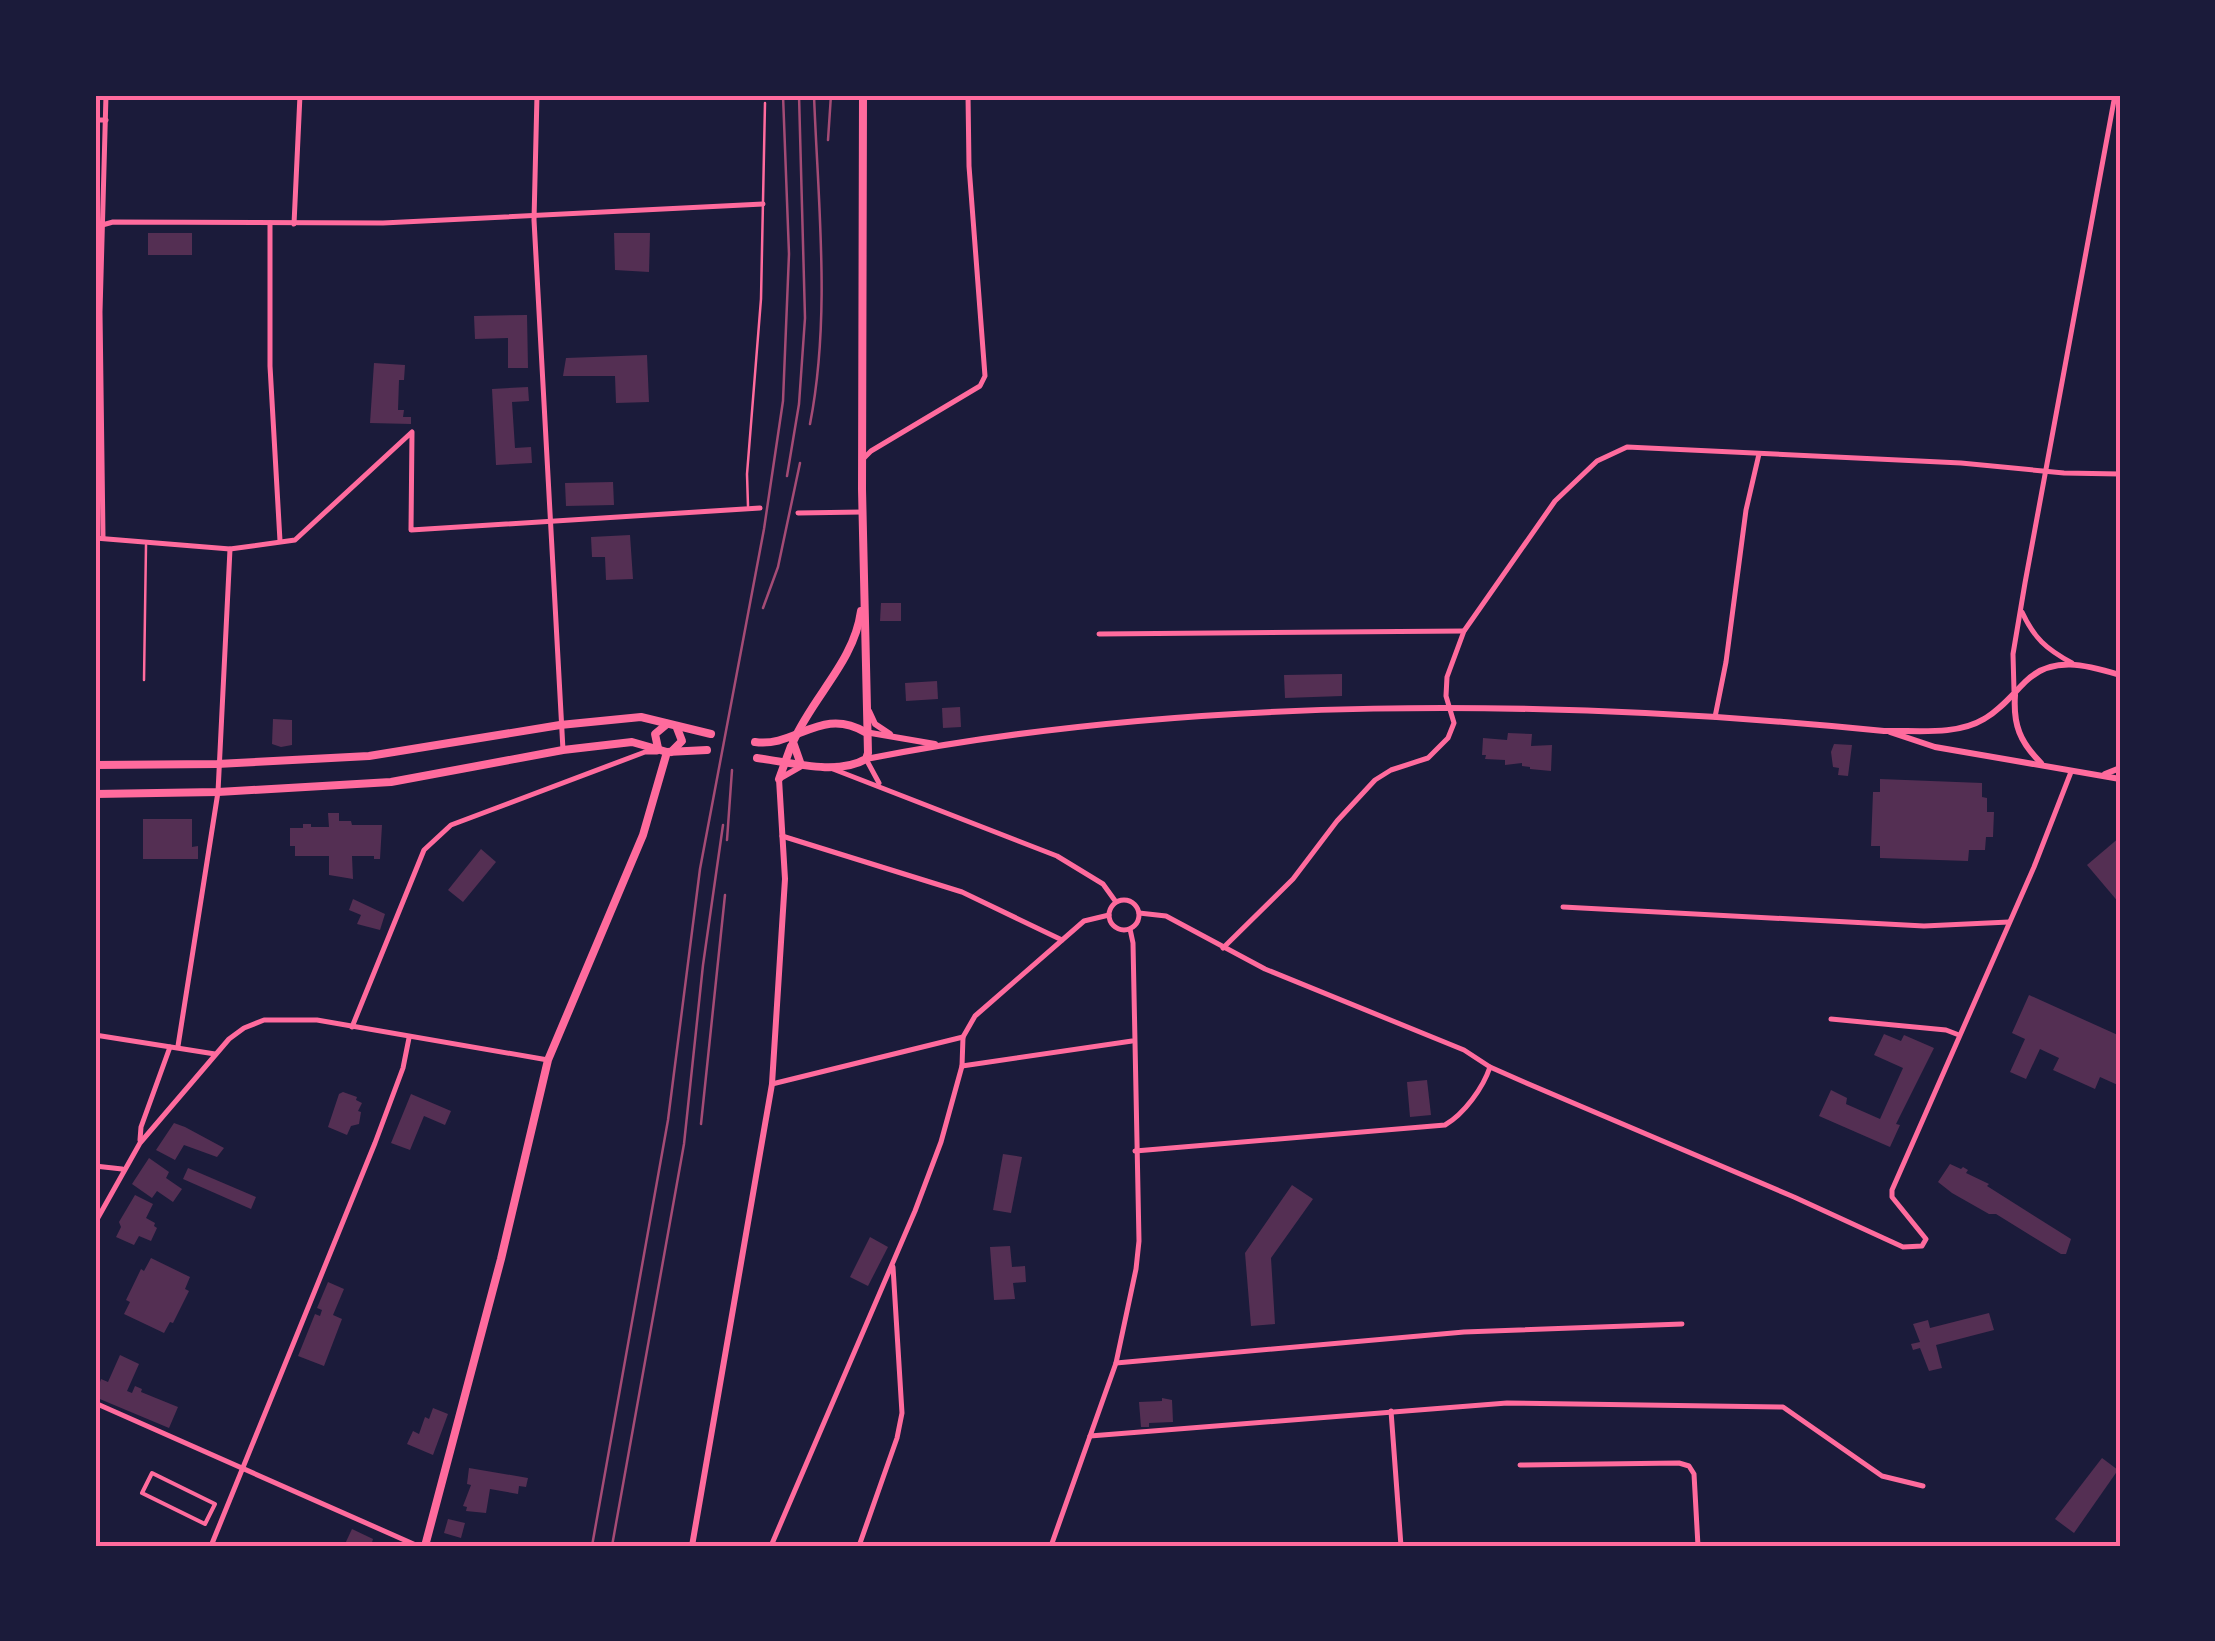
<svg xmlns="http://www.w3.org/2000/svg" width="2215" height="1641" font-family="'Work Sans',sans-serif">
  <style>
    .building { fill: #542f53 }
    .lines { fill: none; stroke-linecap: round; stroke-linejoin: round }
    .service { stroke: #ff6b9d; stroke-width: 2.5 }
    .pedestrian { stroke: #ff6b9d; stroke-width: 4 }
    .minor { stroke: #ff6b9d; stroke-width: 5 }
    .secondary { stroke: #ff6b9d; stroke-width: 6 }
    .primary { stroke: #ff6b9d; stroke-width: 8 }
    .rail { stroke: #a44b75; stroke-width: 2.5 }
    .neatline { fill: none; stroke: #ff6b9d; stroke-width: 4 }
  </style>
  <rect width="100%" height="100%" fill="#1b1b3a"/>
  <g class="building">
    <rect x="148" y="233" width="44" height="22"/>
    <polygon points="614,233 650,233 649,272 615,270"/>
    <polygon points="527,315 528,368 508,368 508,338 475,339 474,316"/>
    <polygon points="647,355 649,402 616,403 615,376 563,376 566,358"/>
    <polygon points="374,363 405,365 404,380 399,380 398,410 404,410 403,417 411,417 411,424 370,423"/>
    <polygon points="528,387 529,401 512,402 515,448 531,447 532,463 496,465 492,389"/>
    <polygon points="613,482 614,505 566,506 565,483"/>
    <polygon points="630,535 633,579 606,580 605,557 592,557 591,537"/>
    <polygon points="881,603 901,603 901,621 880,621"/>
    <polygon points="1342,674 1342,696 1285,698 1284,675"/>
    <polygon points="937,681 938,699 906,701 905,683"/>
    <polygon points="960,707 961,727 943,728 942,708"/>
    <polygon points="273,719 292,720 292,745 281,747 272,744"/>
    <polygon points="1508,733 1532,734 1531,746 1552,745 1551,771 1530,769 1530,767 1522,766 1522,763 1505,765 1505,760 1485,759 1486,755 1482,755 1483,738 1507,740"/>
    <polygon points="1834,744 1852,745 1848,776 1838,775 1839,768 1833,767 1831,752"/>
    <polygon points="1880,779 1982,783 1982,797 1987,798 1987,812 1994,812 1993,837 1986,837 1985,850 1969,850 1968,861 1880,858 1880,846 1871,846 1873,792 1880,792"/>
    <polygon points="328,813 339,813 339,821 351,821 352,825 382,825 380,859 374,859 374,856 352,856 353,879 329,875 329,856 295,856 295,846 290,846 290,828 303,828 303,824 311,824 311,827 329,827"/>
    <polygon points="143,819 192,819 192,847 198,846 198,859 143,859"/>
    <polygon points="2120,837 2120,904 2087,865"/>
    <polygon points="481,849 496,862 463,902 448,890"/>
    <polygon points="353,899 385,914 380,930 357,924 361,915 349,910"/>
    <polygon points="2029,995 2120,1036 2120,1086 2100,1077 2095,1089 2053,1070 2059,1058 2040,1049 2026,1079 2010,1072 2025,1039 2012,1033"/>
    <polygon points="1884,1034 1901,1041 1904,1035 1934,1048 1896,1124 1900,1125 1890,1147 1819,1116 1831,1090 1847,1098 1846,1104 1880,1119 1903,1068 1874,1055"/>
    <polygon points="1427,1080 1431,1115 1410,1117 1407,1082"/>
    <polygon points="343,1092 357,1097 356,1100 362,1103 358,1111 361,1112 359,1124 351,1126 347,1135 328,1127 339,1094"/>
    <polygon points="411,1094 451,1111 445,1125 424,1116 410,1150 391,1143"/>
    <polygon points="174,1123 185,1127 224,1148 217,1157 184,1145 175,1160 156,1150"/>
    <polygon points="1003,1154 1022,1157 1011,1213 993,1210"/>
    <polygon points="149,1158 169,1172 166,1178 182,1189 173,1202 157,1191 152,1198 132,1184"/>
    <polygon points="1950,1164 1961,1169 1963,1167 1968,1170 1966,1173 1989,1184 1987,1186 2071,1239 2066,1254 2061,1254 1996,1214 1989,1214 1952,1193 1938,1182"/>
    <polygon points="188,1168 256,1197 251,1209 183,1179"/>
    <polygon points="1292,1185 1313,1199 1271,1258 1275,1324 1251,1326 1245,1253"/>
    <polygon points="135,1195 153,1204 146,1218 155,1223 154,1226 157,1228 151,1241 139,1236 134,1245 116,1237 121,1227 119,1222"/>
    <polygon points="870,1237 888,1247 868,1286 850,1277"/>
    <polygon points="1010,1246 1012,1267 1025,1266 1026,1282 1013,1283 1015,1299 994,1300 990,1247"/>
    <polygon points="151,1258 190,1277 185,1289 189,1291 173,1323 170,1322 164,1333 124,1314 130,1302 126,1300 141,1269 144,1271"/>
    <polygon points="328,1282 344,1289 333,1315 342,1319 324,1366 298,1356 315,1314 320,1316 322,1310 317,1308"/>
    <polygon points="1989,1313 1994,1330 1936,1345 1942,1368 1929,1371 1920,1348 1913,1350 1911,1344 1920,1342 1913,1324 1928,1320 1930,1328"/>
    <polygon points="120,1355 139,1364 127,1391 132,1393 135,1386 142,1389 141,1392 178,1407 169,1428 95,1397 101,1379 108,1382"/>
    <polygon points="1162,1398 1172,1400 1173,1422 1149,1423 1149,1427 1141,1427 1139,1402 1162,1401"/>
    <polygon points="433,1408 448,1414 433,1455 407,1444 413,1431 419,1434 425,1417 429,1419"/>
    <polygon points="2102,1458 2118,1470 2074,1533 2055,1519"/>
    <polygon points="469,1468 528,1478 526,1487 519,1486 518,1494 490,1489 486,1513 466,1511 467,1507 463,1506 471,1485 467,1484"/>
    <polygon points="448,1519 465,1523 461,1538 444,1533"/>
    <polygon points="352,1529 373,1539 371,1546 344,1546"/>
  </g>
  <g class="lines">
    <g class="service">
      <polyline points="748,506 747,474 761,299 765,103"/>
      <polyline points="144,680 146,545"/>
      <polyline points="428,1543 436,1546"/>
    </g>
    <polygon class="pedestrian" points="152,1473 215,1504 205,1524 142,1493"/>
    <g class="minor">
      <polyline points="537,95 534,220 563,750"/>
      <polyline points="95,120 106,120"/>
      <polyline points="270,223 270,366 280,541"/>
      <polyline points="294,224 300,95"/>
      <polyline points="95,227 113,222 383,223 763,204"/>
      <polyline points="862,460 871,451 980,386 985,376 969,166 968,95"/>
      <polyline points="798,513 862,512"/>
      <polyline points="103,537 100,312 106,95"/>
      <polyline points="95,538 230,549 295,540 412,432 411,530 760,508"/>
      <path d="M2022,612c12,26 24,37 50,51"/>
      <polyline points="1099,634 1464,631"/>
      <polyline points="2014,691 2013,654 2025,583 2115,95"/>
      <polyline points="1715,717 1726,662 1746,510 1759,454"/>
      <polyline points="866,759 879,783"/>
      <polyline points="833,769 1057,856 1103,884 1116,902"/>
      <polyline points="782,836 962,892 1062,940"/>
      <circle cx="1124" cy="915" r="15"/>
      <polyline points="1563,907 1924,926 2009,922"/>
      <polyline points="1139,913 1166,916 1265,969 1464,1050 1490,1067 1524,1082 1794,1197 1903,1247 1922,1246 1926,1239 1892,1197 1892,1190 2034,867 2071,772"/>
      <polyline points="1223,948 1293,879 1337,821 1375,780 1391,770 1428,758 1448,738 1454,723 1446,696 1447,677 1464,631 1555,501 1597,461 1627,447 1961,463 2064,473 2120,474"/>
      <polyline points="1831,1019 1946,1030 1959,1035"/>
      <polyline points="352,1027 424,850 451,825 645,752 657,752"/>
      <polyline points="95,1035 215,1054"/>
      <polyline points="178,1046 218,792 230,549"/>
      <polyline points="962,1066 1132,1041"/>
      <polyline points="772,1084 963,1037"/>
      <polyline points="140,1140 141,1127 170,1047"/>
      <path d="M1135,1151l310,-26c19,-11 38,-37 45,-58"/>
      <polyline points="95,1166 122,1169"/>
      <polyline points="95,1223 140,1143 229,1039 244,1028 264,1020 317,1020 548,1060"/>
      <polyline points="1116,1363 1464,1332 1682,1324"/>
      <polyline points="95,1403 418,1546"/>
      <polyline points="1391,1411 1401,1546"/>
      <polyline points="1090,1436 1507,1403 1783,1407 1882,1476 1923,1486"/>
      <polyline points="1520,1465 1679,1463 1689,1466 1694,1474 1698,1546"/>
      <polyline points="211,1546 375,1143 403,1068 409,1038"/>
      <polyline points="771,1546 915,1211 941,1142 962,1066 963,1037 975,1016 1084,921 1109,915"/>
      <polyline points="859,1546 897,1438 902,1413 893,1267"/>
      <polyline points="1051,1546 1116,1363 1136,1269 1139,1241 1133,943 1130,929"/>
    </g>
    <g class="secondary">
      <path d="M2015,695c-2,30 5,47 26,68"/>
      <polyline points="869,711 875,724 890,734"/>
      <polyline points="865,732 935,744"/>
      <polyline points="1890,732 1935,747 2120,779"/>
      <path d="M866,759c325,-64 689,-61 1018,-28 31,-1 72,5 100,-12 16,-9 28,-24 41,-37 27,-27 62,-17 95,-7"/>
      <polyline points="2105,774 2120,768"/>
      <polyline points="692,1546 772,1084 785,879 779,779 800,767"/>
    </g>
    <g class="primary">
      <path d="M755,742c40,6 66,-36 110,-10"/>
      <polyline points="658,748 655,734 667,724"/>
      <polyline points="671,752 682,741 677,728"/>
      <path d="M757,758c32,4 80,18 109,1l2,-6 -6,-264 1,-394"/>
      <path d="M800,762l-7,-20c20,-46 61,-80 68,-131"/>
      <polyline points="95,765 217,764 369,756 560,725 641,717 711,734"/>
      <polyline points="779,779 791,746"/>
      <polyline points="95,794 218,792 391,782 563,750 632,742 667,752 707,750"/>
      <polyline points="425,1546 501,1259 548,1060 643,835 667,752"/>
    </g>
    <g class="rail">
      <polyline points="828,140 831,95"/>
      <path d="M810,424c21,-108 8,-220 4,-329"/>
      <polyline points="787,476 799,404 805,318 799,95"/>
      <polyline points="763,608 778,567 800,463"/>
      <polyline points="727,840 732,770"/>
      <polyline points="701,1124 725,895"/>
      <polyline points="592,1546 668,1120 700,869 764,529 783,401 789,254 783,95"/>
      <polyline points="612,1546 684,1144 703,965 723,825"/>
    </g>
  </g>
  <rect width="2215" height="1641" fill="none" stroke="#1b1b3a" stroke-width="195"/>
  <rect x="98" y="98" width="2020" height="1446" class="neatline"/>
</svg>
